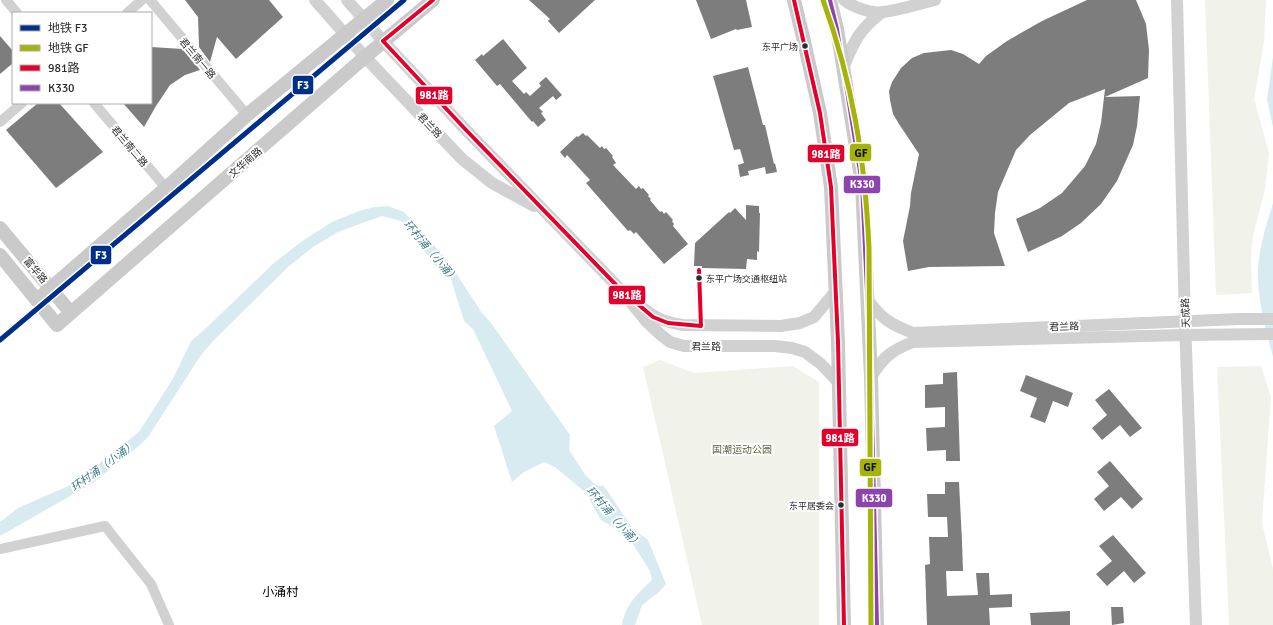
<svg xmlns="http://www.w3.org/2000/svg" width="1273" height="625" font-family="Signika,'Noto Sans SC',sans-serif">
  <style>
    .green { fill: #f1f3eb }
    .water { fill: #d7ebf0 }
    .building { fill: #7d7d7d }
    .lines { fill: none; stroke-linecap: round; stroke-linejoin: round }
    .service { stroke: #d1d1d1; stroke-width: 5 }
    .minor { stroke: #d1d1d1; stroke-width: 10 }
    .tertiary { stroke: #d1d1d1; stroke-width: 12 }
    .secondary { stroke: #cacaca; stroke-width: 14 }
    .bus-1-casing { stroke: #fff; stroke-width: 7 }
    .bus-2-casing { stroke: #fff; stroke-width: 7 }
    .bus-1 { stroke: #e4002b; stroke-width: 4 }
    .bus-2 { stroke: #8e44ad; stroke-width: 4 }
    .metro-1-casing { stroke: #fff; stroke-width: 8 }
    .metro-2-casing { stroke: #fff; stroke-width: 8 }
    .metro-1 { stroke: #002f87; stroke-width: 5 }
    .metro-2 { stroke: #a6b409; stroke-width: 5 }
    .bus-dot { fill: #2c2c2c; stroke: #fff; stroke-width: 1.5 }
    .labels { text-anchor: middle; stroke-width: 4; stroke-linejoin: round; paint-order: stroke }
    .bus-label { font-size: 9px; fill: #2c2c2c; stroke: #fff; text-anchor: end }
    .street-label { font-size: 10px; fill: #2c2c2c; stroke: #fff }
    .park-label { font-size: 10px; fill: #59653c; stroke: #fff }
    .water-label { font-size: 11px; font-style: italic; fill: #3e7e8a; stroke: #fff }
    .quarter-label { font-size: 12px; fill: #000; stroke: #fff }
    .line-badge { stroke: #fff; stroke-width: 1.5 }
    .badge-label { font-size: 11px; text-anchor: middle; font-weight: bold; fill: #fff }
    .pale-badge-label { font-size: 11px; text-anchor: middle; font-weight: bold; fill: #111 }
  </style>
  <rect width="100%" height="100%" fill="#fff"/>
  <g class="green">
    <polygon points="1205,0 1266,0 1264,42 1254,99 1269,153 1265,190 1253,235 1251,257 1252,293 1216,295"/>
    <polygon points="660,360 694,373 793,366 819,382 819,625 702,625 643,367"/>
    <polygon points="1261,366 1271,397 1262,523 1273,569 1273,625 1229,625 1217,367"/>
  </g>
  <g class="water">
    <polygon points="1273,57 1273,127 1267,100"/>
    <path d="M1273,203v154c-7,-27 -15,-55 -15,-82 0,-25 8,-49 15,-72z"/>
    <path d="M388,206l16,6 44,49 34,52 9,10 79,112 -1,15 17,26 10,9 8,1 29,43 15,11 18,44 -7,8 -17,13 -7,20h-13c3,-20 16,-32 30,-45l-2,-9 -17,-27 -20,-17 -12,-7 -15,-27 -13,-11 -18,-15 -11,-5 -20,10 -12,10 -18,-56 18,-15 -39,-82 -9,-8 -14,-45 -16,-11 -23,-34 -10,-10 -19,-5 -17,6 -27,10 -25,15 -25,20 -74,73 -13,15 -53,82 -7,7 -48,39 -93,53v-14l18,-14 55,-24 66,-52 35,-55 17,-36 14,-12 69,-66 27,-21 31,-20 27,-11 16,-4z"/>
  </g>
  <g class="building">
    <polygon points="185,0 269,0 283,17 236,59 217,37 210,62 199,47 198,17"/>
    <polygon points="529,0 595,0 559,33 548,21 550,19"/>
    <polygon points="696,0 746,0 752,27 737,30 736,29 711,39"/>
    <polygon points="1087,0 1136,0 1146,24 1149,50 1148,78 1105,97 1140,96 1137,126 1133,145 1117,181 1101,204 1081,223 1062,236 1028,252 1016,219 1040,208 1062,193 1085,166 1096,144 1101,123 1105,89 1069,103 1030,135 1016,150 998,192 995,213 994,233 1005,266 929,267 908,271 903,241 910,206 911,193 919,154 899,124 893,114 890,100 889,91 892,82 901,68 912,58 924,53 951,50 963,54 979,64 986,56 1007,41 1042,21"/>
    <polygon points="0,36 13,51 13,63 0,74"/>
    <polygon points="503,39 527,68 512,81 524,94 526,92 530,96 541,86 539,83 546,77 562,95 556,100 553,96 539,108 543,112 541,113 546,120 538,127 533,121 532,122 500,84 497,86 475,60 482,54 483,56"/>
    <polygon points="151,47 183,49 200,70 185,75 170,85 156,106 144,127 123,103 151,103"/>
    <polygon points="748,67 763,125 765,125 774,164 775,163 777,172 766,174 765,167 748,171 749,175 740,177 738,165 744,163 740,149 734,150 713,76"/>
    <polygon points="38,103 59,103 103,152 56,188 6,130"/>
    <polygon points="583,133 586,136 587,135 600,148 602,146 604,149 606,148 613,156 612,157 616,163 613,165 636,189 639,186 641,189 643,188 649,195 648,196 651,199 650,200 660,212 662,211 664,214 666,212 673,220 672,221 674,224 673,226 688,244 664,264 636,232 634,234 630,230 628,231 586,183 590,180 567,155 565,158 560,152 577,136 578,137"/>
    <polygon points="746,205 759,206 759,213 760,213 759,252 757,251 757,260 747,259 746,269 702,268 702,266 694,266 695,243 729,212 730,213 735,208 746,220"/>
    <polygon points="957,372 960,461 946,461 946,450 927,451 926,428 945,427 945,407 925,408 925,385 943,384 943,373"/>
    <polygon points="1026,375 1073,393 1068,407 1053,401 1045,423 1030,417 1037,398 1020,391"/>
    <polygon points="1109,389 1142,428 1130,437 1120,425 1102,440 1092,428 1107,415 1095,400"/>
    <polygon points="1110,461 1143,499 1132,509 1121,497 1104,511 1094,499 1109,486 1097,472"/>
    <polygon points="945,482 959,482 962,541 963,571 946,571 947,596 978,595 976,573 989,573 990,595 1012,594 1012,607 989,608 990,625 927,625 925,565 930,564 929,537 948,537 947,517 928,517 927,494 945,494"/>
    <polygon points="1113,535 1146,573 1134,583 1124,571 1107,586 1096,574 1112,561 1099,546"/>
    <polygon points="1111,607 1123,607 1124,623 1112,625"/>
    <polygon points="1070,611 1070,625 1031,625 1030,613"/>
  </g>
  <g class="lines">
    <polyline class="service" points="699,270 701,325"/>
    <g class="minor">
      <polyline points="6,0 17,13"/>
      <polyline points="150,0 247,115"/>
      <polyline points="127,13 142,0"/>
      <polyline points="94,103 166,188"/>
      <polyline points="0,122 22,103"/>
      <polyline points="0,549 105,526 151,584 169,625"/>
    </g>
    <g class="tertiary">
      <polyline points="315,0 365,57 462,159 492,183 534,206"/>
      <polyline points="347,0 383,41 466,130 619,288 646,321 661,335 670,342 684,346 775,346 792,348 805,352 821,364 838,382"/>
      <path d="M844,0c9,7 28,14 39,12 17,-2 35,-8 52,-12"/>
      <polyline points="1177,0 1185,321 1196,625"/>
      <path d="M844,66c10,-25 16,-37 37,-53"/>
      <path d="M867,299c15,20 23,25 46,34l326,-14h34"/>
      <path d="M640,306c15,12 24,16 43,19l98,1 19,-3 14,-6 21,-25"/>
      <path d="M871,377c12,-20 21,-27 42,-35l272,-7 88,-1"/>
    </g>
    <g class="secondary">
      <polyline points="794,0 803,37 820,113 831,187 838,342 844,625"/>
      <polyline points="830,0 837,29 862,184 871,377 877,625"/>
      <polyline points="0,228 71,313"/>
      <polyline points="0,255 57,325 365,57 433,0"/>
      <polyline points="37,300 166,188 247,115 387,0"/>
    </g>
    <g class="bus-1-casing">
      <g id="bus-1">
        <polyline points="433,0 383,41 466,130 619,288 653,317 668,323 701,326 699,270"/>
        <polyline points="794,0 820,113 831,187 838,342 844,625"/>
      </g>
    </g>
    <g class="bus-2-casing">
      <polyline id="bus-2" points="830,0 837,29 862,184 871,377 877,625"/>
    </g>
    <use href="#bus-1" class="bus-1"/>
    <use href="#bus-2" class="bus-2"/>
    <g class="metro-1-casing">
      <polyline id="metro-1" points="0,340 404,0"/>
    </g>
    <g class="metro-2-casing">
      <path id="metro-2" d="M823,0c30,84 42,159 46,248l2,377"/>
    </g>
    <use href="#metro-1" class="metro-1"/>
    <use href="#metro-2" class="metro-2"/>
  </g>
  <g class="bus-dot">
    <circle cx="805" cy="46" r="3.5"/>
    <circle cx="699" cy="278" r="3.5"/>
    <circle cx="841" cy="505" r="3.5"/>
  </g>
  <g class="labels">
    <g class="bus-label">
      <text x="798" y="50">东平广场</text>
      <text x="706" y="282" text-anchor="start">东平广场交通枢纽站</text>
      <text x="834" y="509">东平居委会</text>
    </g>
    <g class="street-label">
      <text transform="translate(198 58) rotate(50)" y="4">君兰南一路</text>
      <text transform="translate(430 125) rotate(46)" y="4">君兰路</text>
      <text transform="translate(130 146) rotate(50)" y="4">君兰南二路</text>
      <text transform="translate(245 162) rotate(-41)" y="4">文华南路</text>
      <text transform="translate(36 270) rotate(50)" y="4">富华路</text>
      <text transform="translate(1185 313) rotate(-92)" y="4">天成路</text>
      <text transform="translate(1064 326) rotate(-2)" y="4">君兰路</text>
      <text x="706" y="350">君兰路</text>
    </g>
    <g class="park-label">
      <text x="742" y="453">国潮运动公园</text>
    </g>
    <g class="water-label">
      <text transform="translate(431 251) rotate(50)" y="4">环村涌（小涌）</text>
      <text transform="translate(103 466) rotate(-36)" y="4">环村涌（小涌）</text>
      <text transform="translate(614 517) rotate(49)" y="4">环村涌（小涌）</text>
    </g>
    <g class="quarter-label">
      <text x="280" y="596">小涌村</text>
    </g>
  </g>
  <g class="line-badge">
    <rect x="292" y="75" width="22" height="20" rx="4" fill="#002f87"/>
    <rect x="415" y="86" width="38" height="19" rx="4" fill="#e4002b"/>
    <rect x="849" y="143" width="23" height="19" rx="4" fill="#a6b409"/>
    <rect x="807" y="144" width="38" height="19" rx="4" fill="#e4002b"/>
    <rect x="843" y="175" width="38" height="19" rx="4" fill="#8e44ad"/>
    <rect x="90" y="245" width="22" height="20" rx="4" fill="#002f87"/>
    <rect x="608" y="285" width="38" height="20" rx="4" fill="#e4002b"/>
    <rect x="821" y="428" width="38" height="19" rx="4" fill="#e4002b"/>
    <rect x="859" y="458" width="23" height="19" rx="4" fill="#a6b409"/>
    <rect x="855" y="488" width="38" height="20" rx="4" fill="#8e44ad"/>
  </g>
  <g class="badge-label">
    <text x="303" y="89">F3</text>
    <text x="434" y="99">981路</text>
    <text x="826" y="158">981路</text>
    <text x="862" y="188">K330</text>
    <text x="101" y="259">F3</text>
    <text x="627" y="299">981路</text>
    <text x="840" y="442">981路</text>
    <text x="874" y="502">K330</text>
  </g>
  <g class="pale-badge-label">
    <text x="861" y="157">GF</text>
    <text x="870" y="471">GF</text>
  </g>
  <rect x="12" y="12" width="140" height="92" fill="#ffffff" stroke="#ababab"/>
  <rect x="20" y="25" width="20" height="6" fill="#002f87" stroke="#ababab"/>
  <text x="48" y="32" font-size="12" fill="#2c2c2c">地铁 F3</text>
  <rect x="20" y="45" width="20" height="6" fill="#a6b409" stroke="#ababab"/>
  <text x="48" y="52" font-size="12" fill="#2c2c2c">地铁 GF</text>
  <rect x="20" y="65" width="20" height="6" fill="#e4002b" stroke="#ababab"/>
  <text x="48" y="72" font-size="12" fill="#2c2c2c">981路</text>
  <rect x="20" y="85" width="20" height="6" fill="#8e44ad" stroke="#ababab"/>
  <text x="48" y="92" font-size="12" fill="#2c2c2c">K330</text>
</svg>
